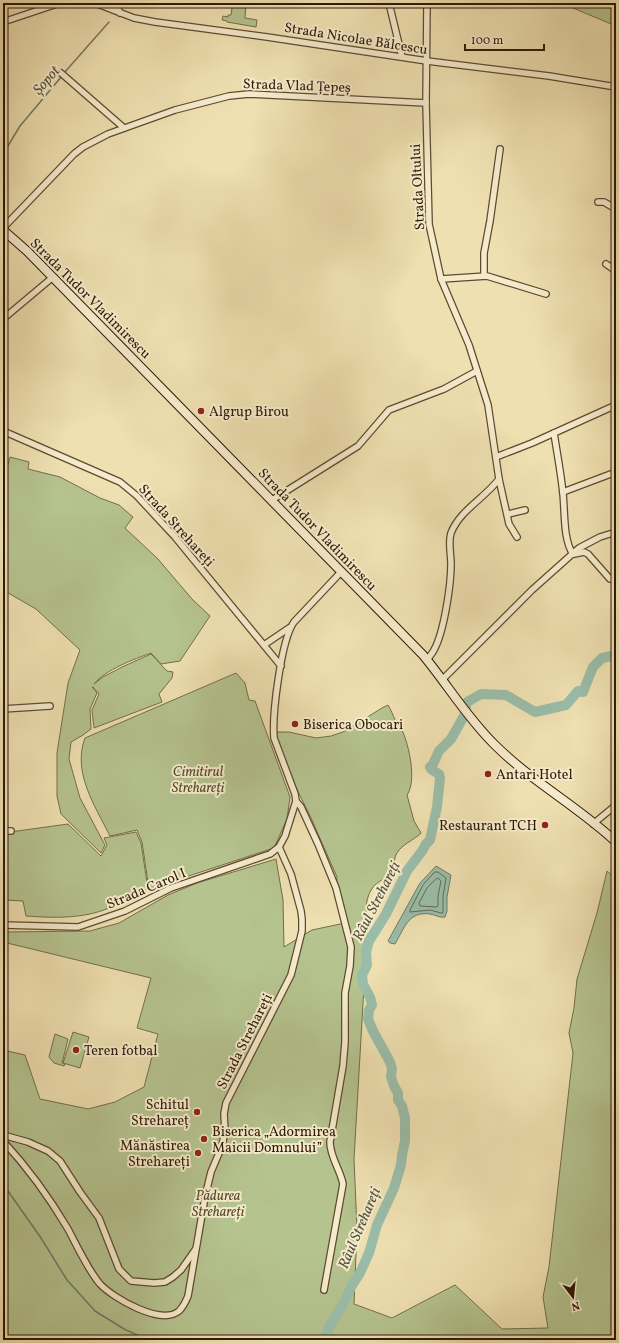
<svg xmlns="http://www.w3.org/2000/svg" width="619" height="1343" font-family="Vollkorn,serif">
  <style>
    .green { fill: #b5c38f; stroke: #726e4a }
    .water { fill: #9abda9; stroke: #6f7b67 }
    .lines { fill: none; stroke-linecap: round; stroke-linejoin: round }
    .shore { stroke: #646a56; stroke-width: 1 }
    .stream { stroke: #6f7b67; stroke-width: 1.5 }
    .river { stroke: #9abda9; stroke-width: 10 }
    .street-casing { stroke: #5e4a2f; stroke-width: 8 }
    .secondary-casing { stroke: #2e1804; stroke-width: 10 }
    .street { stroke: #f5ebcc; stroke-width: 5.5 }
    .secondary { stroke: #f5ebcc; stroke-width: 8 }
    .poi-dot { fill: #8f2418; stroke: #f5ebcc; stroke-width: 1.5 }
    .labels { text-anchor: middle; stroke-width: 4; stroke-linejoin: round; paint-order: stroke }
    .street-label { font-size: 14px; fill: #2e1804; stroke: #f5ebcc }
    .poi-label { font-size: 14px; fill: #2e1804; stroke: #f5ebcc; text-anchor: start }
    .park-label { font-size: 14px; font-style: italic; fill: #564b2e; stroke: #f5ebcc }
    .water-label { font-size: 15px; font-style: italic; fill: #54523e; stroke: #f5ebcc }
  </style>
  <rect width="100%" height="100%" fill="#efe0b1"/>
  <filter id="stains"><feTurbulence type="fractalNoise" baseFrequency=".005" numOctaves="4"/><feColorMatrix values="0 0 0 0 .2 0 0 0 0 .09 0 0 0 0 .02 0 0 0 .5 -.17"/></filter>
  <radialGradient id="worn" r=".72"><stop offset=".6" stop-color="#630" stop-opacity="0"/><stop offset="1" stop-color="#630" stop-opacity=".3"/></radialGradient>
  <g class="green">
    <polygon points="229,3 246,3 245,18 257,20 256,27 227,22 227,21 222,20 223,16 228,17 228,15 231,15 232,8 229,7"/>
    <polygon points="561,3 616,3 616,26"/>
    <path d="M10,457l19,5 -1,7 32,8 40,21 19,7 14,12 -8,11 33,31 34,40 18,17 -30,45 -19,3 -10,-11c-17,6 -46,17 -57,31l9,-7 19,-10 29,-13 16,17 6,1 -1,6 -13,16 3,8 -68,26 -2,-18 7,-16 -6,-7h-1l5,6 -7,16 1,20 -8,6 -12,7 -2,17 11,39 25,47 -4,8 -40,-39 -4,-18v-43l11,-70 12,-33 -44,-41 -33,-19v-108z"/>
    <path d="M236,673l9,10 4,17 6,1 35,96 -3,22 -13,29 -125,41 -7,-47 -5,-12 -27,6c-15,-30 -38,-64 -25,-98z"/>
    <path d="M388,705c3,5 5,10 7,15 2,3 6,6 7,10 7,15 15,51 5,65l7,26 7,12c-8,8 -19,11 -24,20 -4,5 -1,12 -4,18 -8,11 -19,8 -25,26 -4,11 1,24 -4,34l9,5 -8,33 -11,190 3,70 -3,75 38,14 63,-33 47,44 46,-1 -5,-31 6,-30 24,-214 -4,-20 5,-25 3,-29 20,-66 10,-42 9,8v461h-613v-290l22,5 15,44 48,10 27,-7 29,-15 14,-53 -21,-6 14,-50 -148,-36v-10l87,-1 29,-8 49,-28 29,-12 79,-24 7,41 1,47 28,-17 33,-7 -9,-35 1,-11 -26,-59 -26,-53 -11,-33h15l27,6 15,-2 12,-4 39,-24z"/>
    <path d="M68,824l33,32 6,-11 -3,-7 32,-6 5,11 7,46c-13,6 -26,14 -39,19 -26,11 -55,10 -83,8l-3,-15 -20,-1v-67z"/>
    <polygon points="73,1032 89,1037 80,1068 63,1063"/>
    <polygon points="55,1034 68,1039 62,1063 65,1064 64,1066 54,1063 49,1057"/>
  </g>
  <path class="water" d="M436,866l15,9 -4,22v14l-2,6c-6,1 -9,-2 -15,-3 -22,-3 -26,15 -35,30l-5,-1 -2,-2 32,-58z"/>
  <g class="lines">
    <g class="shore">
      <polygon points="435,872 438,872 446,878 443,896 443,913 441,913 430,910 410,912 410,910 423,885"/>
      <polygon points="436,879 438,878 441,881 438,896 438,906 436,907 420,906 419,903 427,888"/>
    </g>
    <g class="stream">
      <polyline points="126,7 129,3"/>
      <polyline points="64,73 109,22"/>
      <polyline points="3,154 20,126 62,76"/>
      <polyline points="3,1184 41,1238 67,1280 95,1311 124,1329 148,1340"/>
    </g>
    <polyline class="river" points="322,1340 327,1334 329,1327 345,1301 351,1287 360,1273 369,1253 377,1225 394,1188 401,1165 402,1155 405,1141 405,1118 402,1106 398,1100 398,1093 394,1086 391,1077 392,1069 390,1062 373,1031 368,1019 369,1010 372,1005 370,997 363,984 362,975 367,965 366,952 369,941 386,914 407,871 422,851 426,844 430,840 437,807 440,778 439,774 432,770 430,767 433,764 439,751 451,739 464,716 467,702 481,694 506,695 535,712 566,705 578,691 583,692 593,667 602,658 616,655"/>
    <g class="street-casing">
      <g id="street">
        <polyline points="95,3 134,18 155,22 267,37 427,61 549,76 616,87"/>
        <polyline points="115,3 120,13"/>
        <polyline points="389,3 402,57"/>
        <path d="M427,3l-1,100 3,121 12,55 28,66 19,60 11,74c-14,19 -39,31 -48,54 -3,9 0,21 0,31 0,21 -7,68 -17,86 -2,4 -5,7 -7,10"/>
        <polyline points="3,22 60,3"/>
        <polyline points="61,73 124,128"/>
        <polyline points="598,202 604,202 616,209"/>
        <polyline points="3,228 74,154 83,147 108,134 175,110 229,96 249,94 426,103"/>
        <polyline points="606,264 616,271"/>
        <polyline points="484,276 484,253 490,221 500,149"/>
        <polyline points="441,279 487,276 546,294"/>
        <polyline points="3,319 53,277"/>
        <polyline points="3,431 120,482 137,496 175,537 281,666"/>
        <path d="M554,433c3,20 7,40 9,61 2,17 0,46 10,60"/>
        <polyline points="496,457 532,443 616,405"/>
        <polyline points="499,479 509,524 517,537"/>
        <polyline points="563,492 616,472"/>
        <polyline points="272,500 358,446 389,410 444,389 477,371"/>
        <polyline points="508,514 525,510"/>
        <polyline points="574,554 584,552 588,554 610,579 616,576"/>
        <polyline points="264,645 289,628"/>
        <polyline points="443,679 532,590 579,548 600,537 616,532"/>
        <polyline points="3,709 50,706"/>
        <path d="M296,801l5,6 17,37 18,44 15,59 -1,19 -5,27v49l-2,24 -13,76c0,15 10,27 13,42l-19,106"/>
        <polyline points="593,824 616,805"/>
        <polyline points="3,831 11,831"/>
        <path d="M3,925l75,2 47,-16 46,-23 99,-34 9,-7 6,-11 11,-35 -1,-7 -21,-56c-2,-23 7,-98 20,-116l47,-50"/>
        <polyline points="3,1135 28,1142 48,1151 60,1161 80,1192 99,1218 119,1269 131,1281 154,1283 165,1282 173,1277 181,1270 195,1250"/>
        <path d="M3,1141c25,27 46,56 65,88 9,17 20,41 32,55 13,14 61,42 79,27 4,-4 7,-10 9,-15l17,-99 6,-25 11,-26 3,-15 -1,-17 2,-11 65,-128 11,-44v-12l-1,-8 -10,-37 -12,-27"/>
      </g>
    </g>
    <g class="secondary-casing">
      <path id="secondary" d="M3,230l24,21 396,404c24,29 45,64 72,90 37,37 84,62 121,97"/>
    </g>
    <use href="#street" class="street"/>
    <use href="#secondary" class="secondary"/>
  </g>
  <g class="poi-dot">
    <circle cx="201" cy="411" r="4"/>
    <circle cx="295" cy="724" r="4"/>
    <circle cx="488" cy="774" r="4"/>
    <circle cx="545" cy="825" r="4"/>
    <circle cx="76" cy="1050" r="4"/>
    <circle cx="197" cy="1112" r="4"/>
    <circle cx="204" cy="1139" r="4"/>
    <circle cx="198" cy="1153" r="4"/>
  </g>
  <g class="labels">
    <g class="street-label">
      <text transform="translate(356 38) rotate(9)" y="5">Strada Nicolae Bălcescu</text>
      <text transform="translate(297 85) rotate(2)" y="5">Strada Vlad Țepeș</text>
      <text transform="translate(417 187) rotate(-93)" y="5">Strada Oltului</text>
      <text transform="translate(91 298) rotate(45)" y="5">Strada Tudor Vladimirescu</text>
      <text transform="translate(177 525) rotate(48)" y="5">Strada Strehareți</text>
      <text transform="translate(318 529) rotate(46)" y="5">Strada Tudor Vladimirescu</text>
      <text transform="translate(146 888) rotate(-23)" y="5">Strada Carol I</text>
      <text transform="translate(244 1041) rotate(-63)" y="5">Strada Strehareți</text>
    </g>
    <g class="poi-label">
      <text x="209" y="416">Algrup Birou</text>
      <text x="303" y="729">Biserica Obocari</text>
      <text x="496" y="779">Antari Hotel</text>
      <text x="537" y="830" text-anchor="end">Restaurant TCH</text>
      <text x="84" y="1055">Teren fotbal</text>
      <text x="189" y="1109" text-anchor="end">Schitul<tspan x="189" dy="16">Strehareț</tspan></text>
      <text x="212" y="1136">Biserica „Adormirea<tspan x="212" dy="16">Maicii Domnului”</tspan></text>
      <text x="190" y="1150" text-anchor="end">Mănăstirea<tspan x="190" dy="16">Strehareți</tspan></text>
    </g>
    <g class="park-label">
      <text x="198" y="776">Cimitirul<tspan x="198" dy="16">Strehareți</tspan></text>
      <text x="218" y="1200">Pădurea<tspan x="218" dy="16">Strehareți</tspan></text>
    </g>
    <g class="water-label">
      <text transform="translate(46 80) rotate(-49)" y="5">Șopot</text>
      <text transform="translate(376 901) rotate(-63)" y="5">Râul Strehareți</text>
      <text transform="translate(359 1228) rotate(-67)" y="5">Râul Strehareți</text>
    </g>
  </g>
  <rect width="619" height="1343" fill="none" stroke="#efe0b1" stroke-width="16"/>
  <rect x="4" y="4" width="611" height="1335" fill="none" stroke="#2e1804" stroke-width="2"/>
  <rect x="8" y="8" width="603" height="1327" fill="none" stroke="#2e1804"/>
  <g transform="translate(573 1297) rotate(164)" stroke="#f5ebcc" stroke-width="3" paint-order="stroke">
  <path d="M0-3L7 15L0 10L-7 15Z" fill="#2e1804"/>
  <text y="-6" font-size="11" font-weight="bold" text-anchor="middle" fill="#2e1804">N</text>
  </g>
  <path d="M465 44v6h79v-6" fill="none" stroke="#2e1804" stroke-width="2"/>
  <text x="471" y="44" font-size="12" fill="#2e1804" stroke="#f5ebcc" stroke-width="3" paint-order="stroke">100 m</text>
  <rect width="100%" height="100%" filter="url(#stains)"/>
  <rect width="100%" height="100%" fill="url(#worn)"/>
</svg>
